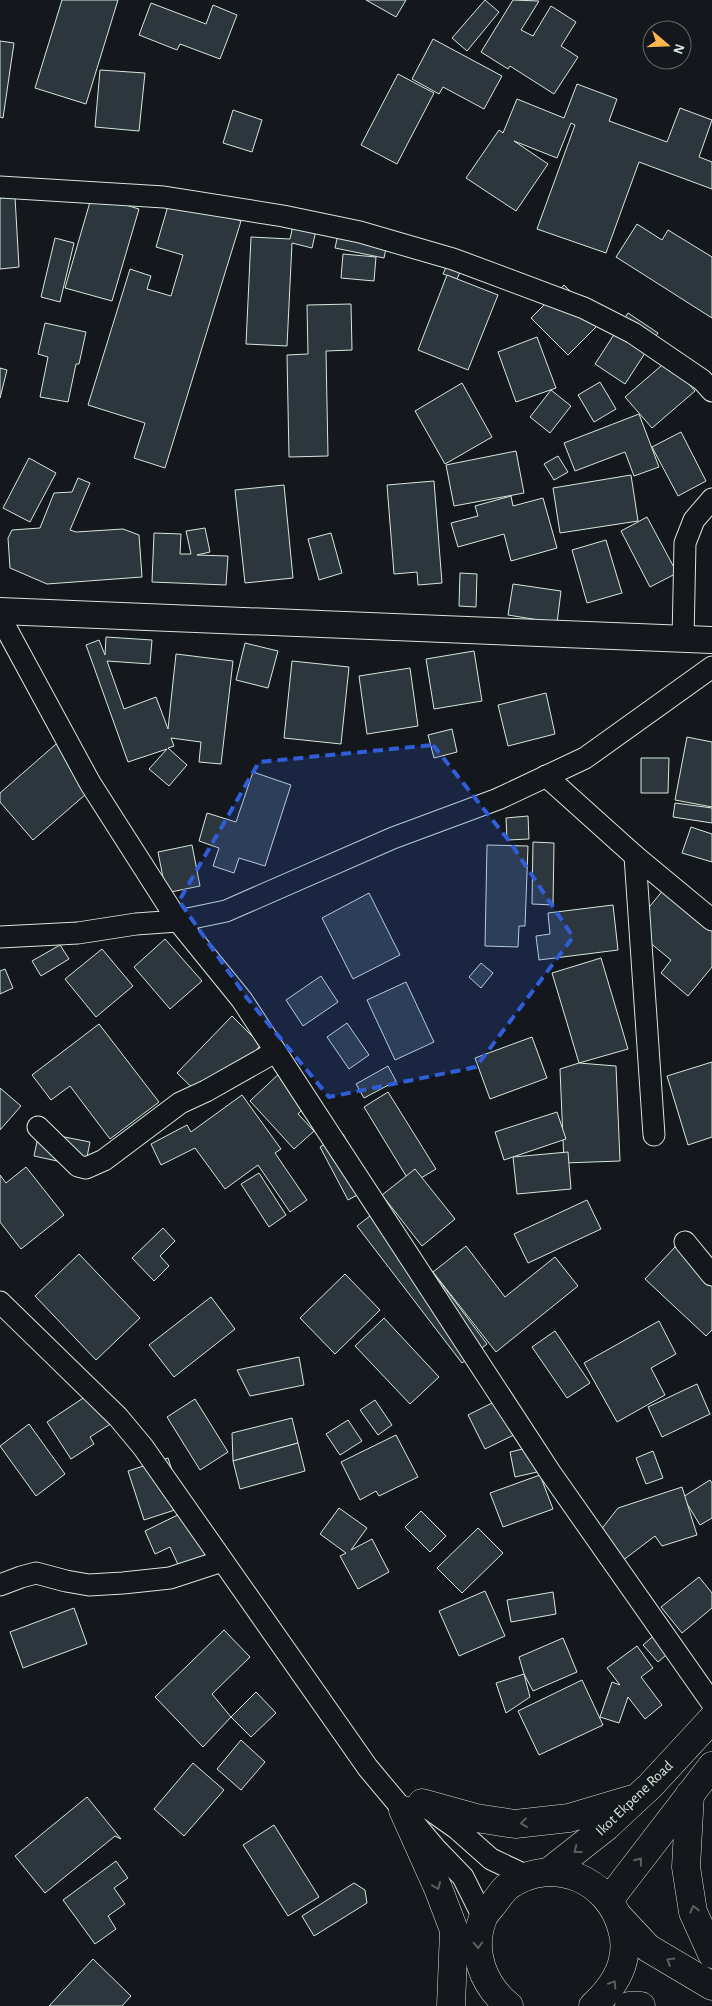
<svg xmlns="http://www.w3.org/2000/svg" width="712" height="2006" font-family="'Alegreya Sans',sans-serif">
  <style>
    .building { fill: #2c363c; stroke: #d8e6dc }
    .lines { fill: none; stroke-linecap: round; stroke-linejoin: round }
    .minor-casing { stroke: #d8e6dc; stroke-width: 23 }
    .tertiary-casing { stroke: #d8e6dc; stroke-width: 28 }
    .secondary-casing { stroke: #d8e6dc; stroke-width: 29 }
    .trunk-casing { stroke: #d8e6dc; stroke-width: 29 }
    .minor { stroke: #14181c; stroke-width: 21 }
    .tertiary { stroke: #14181c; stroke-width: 26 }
    .secondary { stroke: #14181c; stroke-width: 28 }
    .trunk { stroke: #14181c; stroke-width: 28 }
    .oneway { stroke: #59605f }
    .marked { fill: #305dd8; fill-opacity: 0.2; stroke: #305dd8; stroke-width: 4; stroke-dasharray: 10 6; stroke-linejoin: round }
    .labels { text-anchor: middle; stroke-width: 4; stroke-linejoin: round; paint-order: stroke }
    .street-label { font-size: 15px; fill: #d8e6dc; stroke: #14181c }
  </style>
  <rect width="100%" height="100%" fill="#14181c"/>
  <g class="building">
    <polygon points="62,0 118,0 86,104 35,88"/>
    <polygon points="366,0 406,0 396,17"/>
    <polygon points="485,0 499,12 467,51 452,38"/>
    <polygon points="513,0 539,1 521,30 533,36 551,6 576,22 561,46 578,57 554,94 510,66 508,69 481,52"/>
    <polygon points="151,3 206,24 213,5 237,15 220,59 180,44 177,50 139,35"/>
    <polygon points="433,39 502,76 484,109 443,87 439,94 412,79"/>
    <polygon points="0,41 14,43 3,118 0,117"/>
    <polygon points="100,70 145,73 139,131 95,127"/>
    <polygon points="398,74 434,93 397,164 361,145"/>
    <polygon points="577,84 617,99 609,121 667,142 680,108 712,120 699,157 712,162 712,189 639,162 606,253 537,229 575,125 571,123 557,158 514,141 548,164 516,211 466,178 499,130 503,133 517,99 564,118"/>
    <polygon points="233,110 262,120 252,152 223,143"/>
    <polygon points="92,195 139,209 112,301 65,288"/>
    <polygon points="15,197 19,267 0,269 0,198"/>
    <polygon points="170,199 241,221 165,468 134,458 145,423 88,405 130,269 151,276 147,289 171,296 183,255 156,247"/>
    <polygon points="294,221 317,226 312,248 292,243 287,346 246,344 251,237 290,239"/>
    <polygon points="637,224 662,240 668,230 712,257 712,318 616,257"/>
    <polygon points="340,225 389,235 384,258 335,248"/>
    <polygon points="55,238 74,243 60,302 41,297"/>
    <polygon points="453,251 467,256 457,279 443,274"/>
    <polygon points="343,254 376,257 374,281 341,278"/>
    <polygon points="447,275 498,295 468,370 418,350"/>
    <polygon points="564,285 601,322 568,355 531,318"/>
    <polygon points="351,304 352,350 326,351 328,456 289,457 287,355 308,354 307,305"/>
    <polygon points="628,313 658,333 625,384 595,364"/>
    <polygon points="45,323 86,332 79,364 76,364 68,402 40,397 48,357 38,354"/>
    <polygon points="537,337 556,388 516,402 498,352"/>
    <polygon points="668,360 695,391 652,428 625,397"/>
    <polygon points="0,368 7,370 0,398"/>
    <polygon points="600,382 616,409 594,422 578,395"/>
    <polygon points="462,383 492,437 445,464 415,411"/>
    <polygon points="551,390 571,406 550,433 530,417"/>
    <polygon points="639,414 659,467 634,476 625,452 575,471 564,443"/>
    <polygon points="681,432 706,481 678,496 652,447"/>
    <polygon points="516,451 524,493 454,506 446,465"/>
    <polygon points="558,456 568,472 554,480 544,464"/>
    <polygon points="29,458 56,473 30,522 3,508"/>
    <polygon points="631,475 638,521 560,533 553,488"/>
    <polygon points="78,478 90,483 70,530 76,532 123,529 139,535 142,577 47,584 10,568 8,538 12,530 40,528 54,493 72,492"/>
    <polygon points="434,481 442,583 418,585 417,572 394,574 387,485"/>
    <polygon points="284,485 293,578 245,583 235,490"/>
    <polygon points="511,496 513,506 543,498 557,548 511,561 504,534 458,547 451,523 478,516 475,506"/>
    <polygon points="647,517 677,573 650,587 621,531"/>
    <polygon points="205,528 210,552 197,555 228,556 226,585 152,582 154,533 181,534 180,554 191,554 186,531"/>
    <polygon points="331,533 342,573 319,580 308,539"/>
    <polygon points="606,540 622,593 587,603 572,550"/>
    <polygon points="460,573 477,574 476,607 459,606"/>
    <polygon points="513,584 561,591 557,623 508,615"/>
    <polygon points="106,637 152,640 150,664 107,661 124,709 156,697 168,729 176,654 233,661 221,764 199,762 201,742 171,738 174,746 168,748 187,765 169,786 149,769 167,749 128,762 86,645 99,640 105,655"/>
    <polygon points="245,643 278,651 268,688 236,680"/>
    <polygon points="474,651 482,701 434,709 426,659"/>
    <polygon points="292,661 349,667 341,744 284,738"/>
    <polygon points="410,668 418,726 367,734 359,676"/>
    <polygon points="546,693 555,734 508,746 498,705"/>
    <polygon points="452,729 457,752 434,758 428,735"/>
    <polygon points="687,737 712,742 712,807 675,800"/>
    <polygon points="63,738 101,781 33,840 0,802 0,793"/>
    <polygon points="641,758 669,758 668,793 641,793"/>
    <polygon points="253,772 291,785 265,866 239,858 234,873 213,866 219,848 199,841 207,813 236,822"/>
    <polygon points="675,803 712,808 712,823 673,817"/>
    <polygon points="528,816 529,839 507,840 506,818"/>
    <polygon points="691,827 712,834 712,862 682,853"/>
    <polygon points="533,842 554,843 553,905 532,904"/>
    <polygon points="192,845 200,886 166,893 158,852"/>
    <polygon points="487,845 528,846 525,926 519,926 518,947 485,946"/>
    <polygon points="664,889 712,929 712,967 688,996 661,973 671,960 632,928"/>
    <polygon points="369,893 400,955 353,979 322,918"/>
    <polygon points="613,905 618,950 539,960 536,936 550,934 548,913"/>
    <polygon points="165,939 202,981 170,1009 134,967"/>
    <polygon points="60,945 69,959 41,976 32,961"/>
    <polygon points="102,949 133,986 96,1017 65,979"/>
    <polygon points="601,958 628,1049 579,1063 552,973"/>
    <polygon points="481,963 493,973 481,988 469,977"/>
    <polygon points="5,969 13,988 0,994 0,971"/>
    <polygon points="321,976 338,1002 303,1026 286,1000"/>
    <polygon points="406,982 434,1042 395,1060 367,1000"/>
    <polygon points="232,1016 261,1045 206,1101 177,1073"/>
    <polygon points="347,1023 369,1055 349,1069 327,1037"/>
    <polygon points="99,1024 159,1102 110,1139 70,1086 51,1100 32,1075"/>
    <polygon points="532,1037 547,1078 490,1099 475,1058"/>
    <polygon points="712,1062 712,1137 688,1145 667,1076"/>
    <polygon points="579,1063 616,1066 620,1161 564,1163 560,1069"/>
    <polygon points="388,1066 396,1081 364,1098 356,1084"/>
    <polygon points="283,1070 311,1101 298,1114 314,1131 294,1149 250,1101"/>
    <polygon points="0,1088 21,1106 0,1130"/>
    <polygon points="388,1092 436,1169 411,1184 364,1107"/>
    <polygon points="242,1095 281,1149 275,1153 307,1200 290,1212 258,1165 225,1189 195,1148 161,1165 151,1144 187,1125 191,1132"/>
    <polygon points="557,1112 566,1139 504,1160 495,1132"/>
    <polygon points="39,1132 90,1142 85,1167 34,1156"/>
    <polygon points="343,1134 372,1187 348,1200 320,1147"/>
    <polygon points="568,1152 571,1189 517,1194 513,1157"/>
    <polygon points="26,1167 64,1215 21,1249 0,1222 0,1175 6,1183"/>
    <polygon points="415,1169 455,1219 422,1246 382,1195"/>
    <polygon points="259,1173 286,1215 269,1227 241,1184"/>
    <polygon points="587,1200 601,1229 528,1263 514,1234"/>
    <polygon points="383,1206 487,1344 462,1363 357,1226"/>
    <polygon points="163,1228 175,1241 160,1256 169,1266 154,1281 132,1258"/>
    <polygon points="466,1246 505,1297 555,1257 578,1286 496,1352 433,1272"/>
    <polygon points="675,1247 712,1282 712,1330 706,1336 645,1279"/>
    <polygon points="79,1254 140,1318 96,1360 35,1296"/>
    <polygon points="345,1274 380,1310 335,1354 300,1318"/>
    <polygon points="211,1297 235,1329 174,1377 149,1345"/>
    <polygon points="384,1318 439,1377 410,1404 355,1346"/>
    <polygon points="659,1321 676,1354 651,1368 665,1395 617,1422 584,1363"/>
    <polygon points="555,1331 590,1383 567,1398 532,1347"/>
    <polygon points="299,1357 304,1385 250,1396 237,1370"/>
    <polygon points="697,1384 710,1414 662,1437 648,1407"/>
    <polygon points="100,1387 120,1418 90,1437 94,1444 71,1459 47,1422"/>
    <polygon points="195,1399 228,1452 200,1470 167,1417"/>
    <polygon points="500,1399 518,1433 485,1449 468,1415"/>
    <polygon points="375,1400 392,1425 378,1435 360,1410"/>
    <polygon points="292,1418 298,1443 233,1461 232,1433"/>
    <polygon points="348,1420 362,1441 340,1455 326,1434"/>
    <polygon points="29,1424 65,1474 36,1496 0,1446"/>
    <polygon points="396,1435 418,1477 379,1496 376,1491 360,1500 341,1462"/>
    <polygon points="298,1443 305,1471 240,1489 233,1461"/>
    <polygon points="531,1447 537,1472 515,1477 510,1452"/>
    <polygon points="653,1451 663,1478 646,1484 636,1458"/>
    <polygon points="168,1458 184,1507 144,1520 128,1471"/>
    <polygon points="540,1475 553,1509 503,1527 490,1493"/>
    <polygon points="710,1480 712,1483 712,1518 700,1525 683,1497"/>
    <polygon points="682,1487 697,1535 662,1546 655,1536 622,1561 600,1531 618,1508"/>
    <polygon points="339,1508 367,1528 351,1550 372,1539 389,1572 358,1589 340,1556 346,1553 320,1534"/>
    <polygon points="188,1510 210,1557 181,1571 170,1547 155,1554 145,1531"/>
    <polygon points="421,1511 446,1536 430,1552 405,1527"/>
    <polygon points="478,1528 503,1553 462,1593 437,1568"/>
    <polygon points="699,1577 712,1593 712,1608 682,1633 661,1607"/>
    <polygon points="485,1591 505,1636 459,1656 439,1611"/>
    <polygon points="553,1592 556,1614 511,1622 507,1600"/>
    <polygon points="74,1608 87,1644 23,1668 10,1632"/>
    <polygon points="224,1630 250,1657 212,1694 231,1717 203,1747 155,1697"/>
    <polygon points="658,1632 673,1649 658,1662 643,1645"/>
    <polygon points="563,1638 577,1672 533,1691 524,1674 519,1657"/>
    <polygon points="637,1646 653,1668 641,1677 662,1705 645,1719 628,1697 619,1723 600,1717 612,1682 620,1685 607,1668"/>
    <polygon points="524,1674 530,1697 506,1713 496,1683"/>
    <polygon points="582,1680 603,1725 539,1755 518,1711"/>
    <polygon points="256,1692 276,1713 251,1737 231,1717"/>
    <polygon points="241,1740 265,1762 241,1790 217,1769"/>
    <polygon points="193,1763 224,1790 184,1836 154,1809"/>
    <polygon points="87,1797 121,1839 115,1836 45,1893 15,1856"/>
    <polygon points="274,1825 319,1897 288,1916 243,1845"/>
    <polygon points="116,1861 128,1878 114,1888 125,1904 108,1916 116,1929 95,1944 63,1900"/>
    <polygon points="354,1883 365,1890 367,1903 314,1936 302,1916"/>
    <polygon points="93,1959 131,1996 122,2006 49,2006"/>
  </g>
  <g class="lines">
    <g class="minor-casing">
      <g id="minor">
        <polyline points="0,187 164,197 283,216 360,232 453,259 584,308 633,333 702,380 712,391"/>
        <polyline points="0,617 90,783 178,921 242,1000 550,1472 712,1703"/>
        <polyline points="683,640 685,543 694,520 712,499"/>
        <polyline points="546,776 635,856 712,920"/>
        <polyline points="635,856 654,1135"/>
        <polyline points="0,937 78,933 136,924 178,921 226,911 393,838 498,799 585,758 712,667"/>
        <polyline points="38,1127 78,1166 86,1168 104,1160 180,1103 206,1091 275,1052"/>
        <polyline points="685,1242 712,1275"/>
        <polyline points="0,1302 118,1417 143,1447 368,1768 435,1848 463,1877 483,1917"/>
        <polyline points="0,1585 21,1577 36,1573 66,1581 89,1585 123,1583 170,1578 222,1561"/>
        <polyline points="429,1809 456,1828 491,1859 527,1876"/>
      </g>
    </g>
    <g class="tertiary-casing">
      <polyline id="tertiary" points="0,611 712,640"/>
    </g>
    <g class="secondary-casing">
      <g id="secondary">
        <polyline points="619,1917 648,1948 712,1986"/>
        <polyline points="629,2006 641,2006"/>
      </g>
    </g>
    <g class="trunk-casing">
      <g id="trunk">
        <polyline points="690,1794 686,1867 693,1912 712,1954"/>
        <polyline points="422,1803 476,1818 515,1824 569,1818 633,1799"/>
        <polyline points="403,1810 438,1888 454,1930 451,2006"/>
        <polyline points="550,1871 607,1826 650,1786 712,1719"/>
        <polyline points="609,1900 712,1766"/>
        <path d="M509,2006c-26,-21 -39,-55 -26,-88 2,-5 7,-10 11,-15 4,-5 9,-13 14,-17 45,-31 101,-7 114,43 9,31 -7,57 -29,77"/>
      </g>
    </g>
    <use href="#minor" class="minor"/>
    <use href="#tertiary" class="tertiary"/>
    <use href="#secondary" class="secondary"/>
    <use href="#trunk" class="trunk"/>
  </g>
  <defs><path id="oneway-chevron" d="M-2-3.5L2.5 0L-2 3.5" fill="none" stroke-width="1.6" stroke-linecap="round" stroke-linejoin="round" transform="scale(1.25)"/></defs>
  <g class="oneway">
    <use href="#oneway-chevron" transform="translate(524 1823) rotate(173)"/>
    <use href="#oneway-chevron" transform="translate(577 1850) rotate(142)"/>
    <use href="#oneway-chevron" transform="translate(639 1861) rotate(-52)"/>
    <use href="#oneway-chevron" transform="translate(437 1886) rotate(67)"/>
    <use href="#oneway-chevron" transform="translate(694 1909) rotate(-104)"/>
    <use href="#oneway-chevron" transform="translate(478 1945) rotate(89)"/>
    <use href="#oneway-chevron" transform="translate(670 1961) rotate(-149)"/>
    <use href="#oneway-chevron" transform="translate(613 1984) rotate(-57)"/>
  </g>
  <path class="marked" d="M433,745l77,97 63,95 -97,130 -147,30 -82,-99 -68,-97 80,-139z"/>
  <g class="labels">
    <g class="street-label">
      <text transform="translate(634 1798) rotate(-44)" y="5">Ikot Ekpene Road</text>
    </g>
  </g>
  <g transform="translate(667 45) rotate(109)"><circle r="24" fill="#14181c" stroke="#626a69"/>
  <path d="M0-4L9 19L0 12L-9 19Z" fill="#ffb74d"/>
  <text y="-8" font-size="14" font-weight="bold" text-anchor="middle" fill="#d8e6dc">N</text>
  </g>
</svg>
